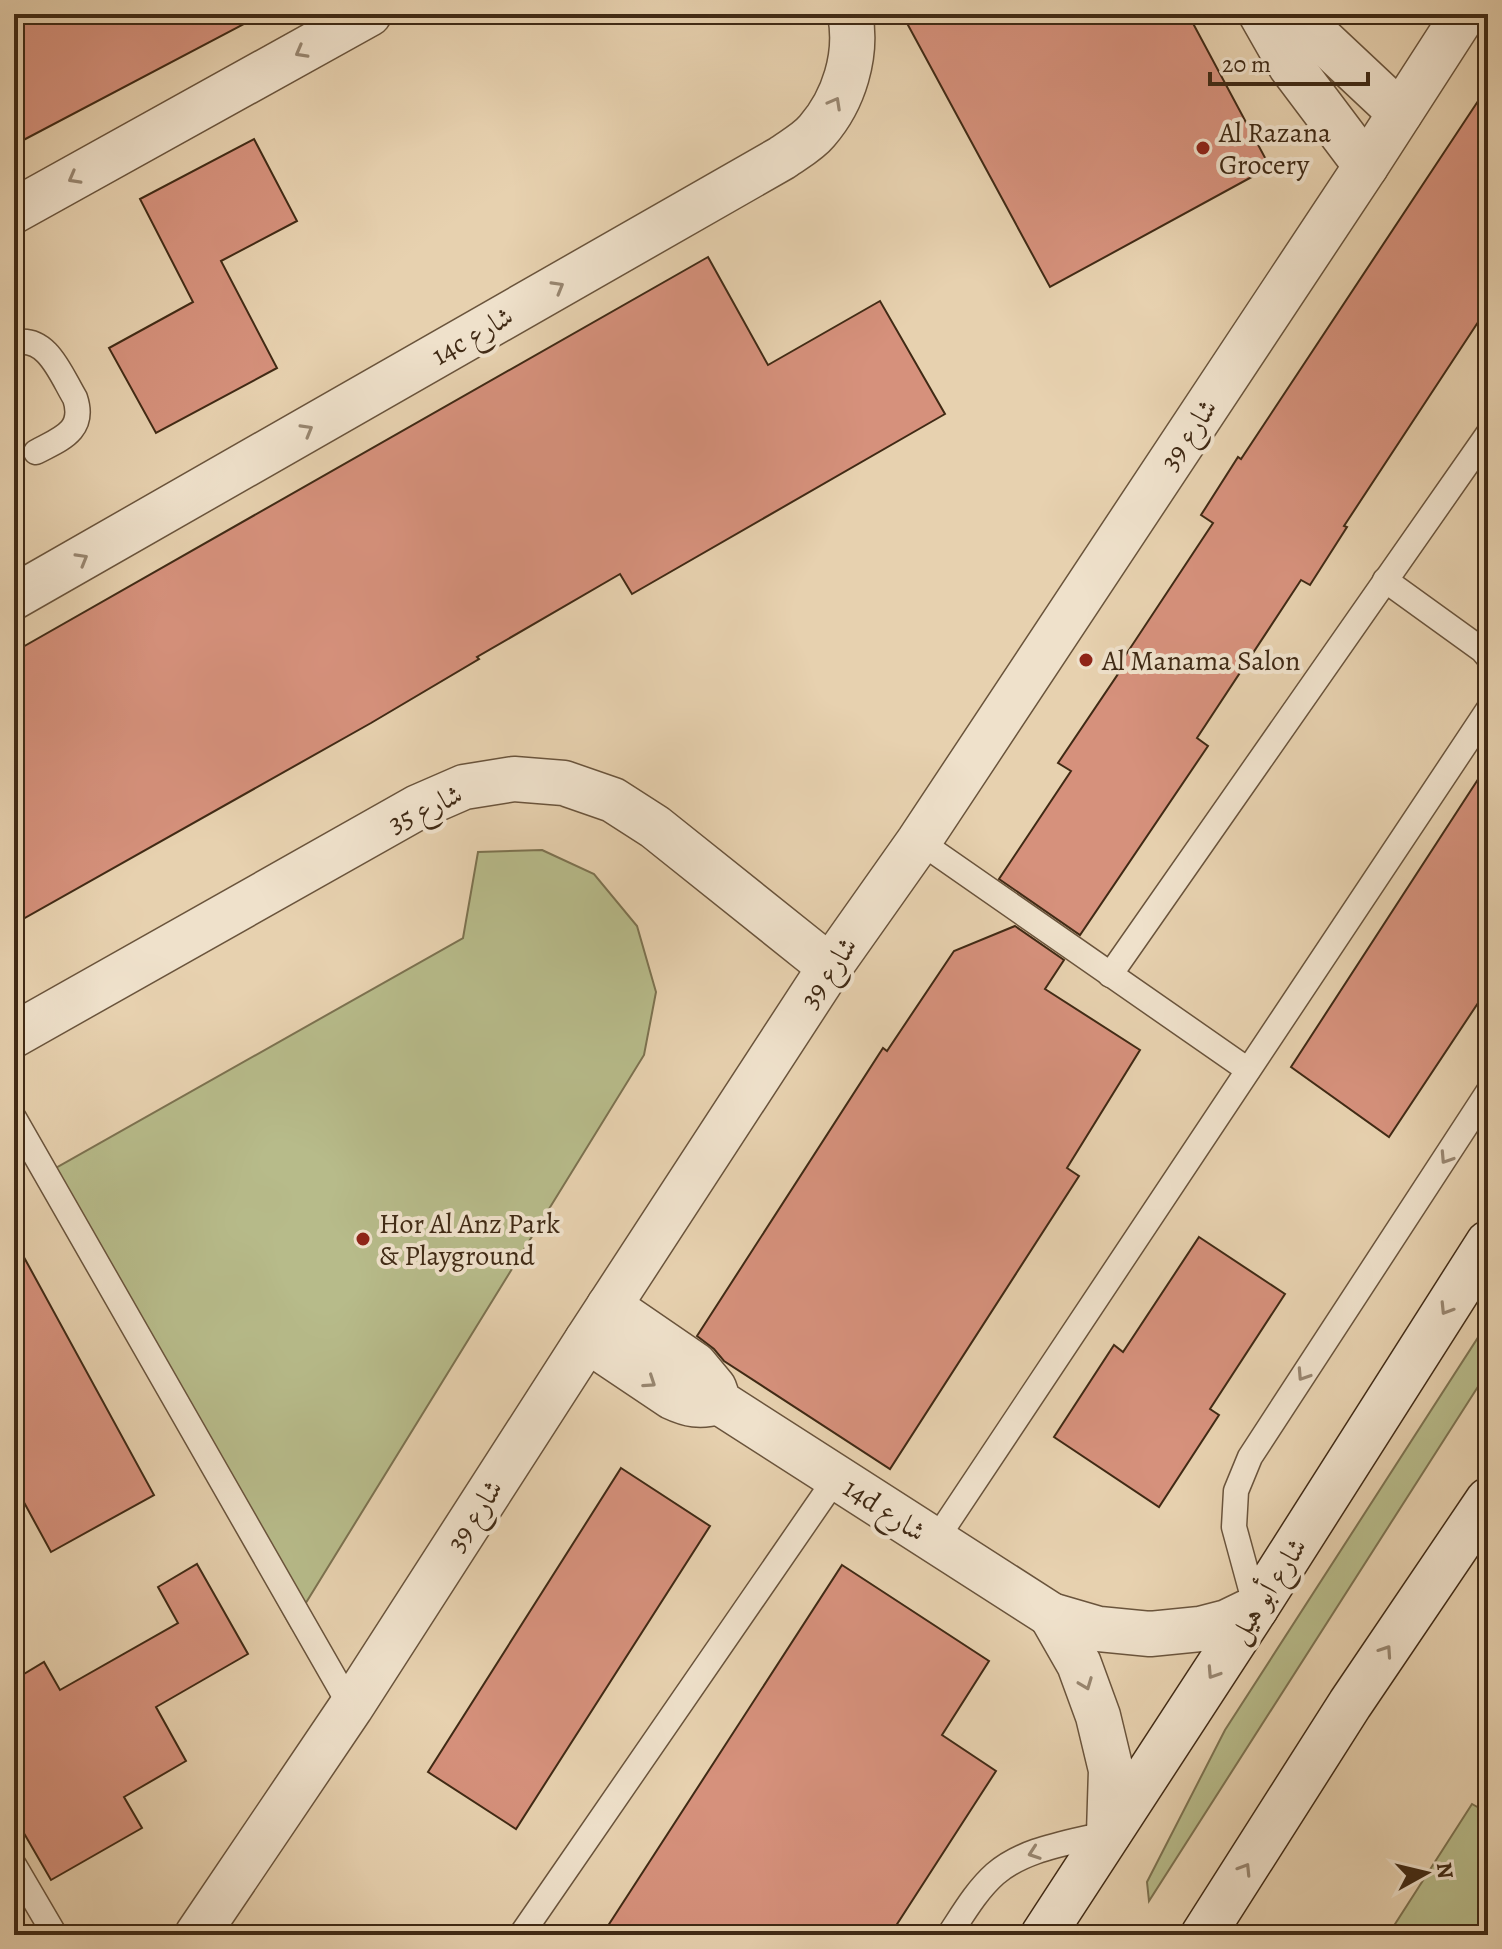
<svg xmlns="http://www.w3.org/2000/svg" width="1502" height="1949" font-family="Alegreya,Amiri,serif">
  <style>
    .green { fill: #b7bb8a; stroke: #7c7250; stroke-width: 2 }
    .building { fill: #d6917c; stroke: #402a15; stroke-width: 2 }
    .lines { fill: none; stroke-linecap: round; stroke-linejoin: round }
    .service-casing { stroke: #6a543c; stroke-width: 27 }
    .minor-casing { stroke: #6a543c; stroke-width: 47 }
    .secondary-casing { stroke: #402a15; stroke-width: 47 }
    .service { stroke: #efe1cb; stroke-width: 24 }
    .minor { stroke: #efe1cb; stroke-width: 44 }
    .secondary { stroke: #efe1cb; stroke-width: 44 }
    .oneway { stroke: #988670 }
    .poi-dot { fill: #8f2418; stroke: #efe1cb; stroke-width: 3 }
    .labels { text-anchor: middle; stroke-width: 8; stroke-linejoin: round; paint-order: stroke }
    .poi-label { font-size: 28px; fill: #402a15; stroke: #efe1cb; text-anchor: start }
    .street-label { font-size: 28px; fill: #402a15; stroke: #efe1cb }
  </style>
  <rect width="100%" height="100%" fill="#e7d1af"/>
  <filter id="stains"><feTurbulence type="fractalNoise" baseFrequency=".0025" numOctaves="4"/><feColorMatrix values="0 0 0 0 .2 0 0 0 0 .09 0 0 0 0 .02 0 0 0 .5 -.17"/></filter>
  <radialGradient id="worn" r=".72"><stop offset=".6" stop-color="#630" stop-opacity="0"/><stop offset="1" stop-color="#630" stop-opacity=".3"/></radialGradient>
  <g class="green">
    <polygon points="542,850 594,874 637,926 656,992 644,1055 291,1627 40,1177 463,938 478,852"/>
    <polygon points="1488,1322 1488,1371 1149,1901 1147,1882 1225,1730"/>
    <polygon points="1488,1798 1488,1935 1388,1935 1472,1804 1481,1809"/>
  </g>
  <g class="building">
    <polygon points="41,14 263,14 14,145 14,28"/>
    <polygon points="902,14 1188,14 1270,167 1050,287"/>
    <polygon points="1488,86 1488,307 1344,526 1347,527 1310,585 1301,580 1197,738 1208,746 1080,935 999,879 1071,771 1058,763 1120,671 1117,668 1213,523 1201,515 1238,457 1241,459"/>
    <polygon points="254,139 297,221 221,261 277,368 156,433 109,348 193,302 140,199"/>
    <polygon points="708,257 768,365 880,301 945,414 632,594 620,574 477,657 479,659 371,723 14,924 14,652"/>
    <polygon points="1488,764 1488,988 1389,1137 1291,1067"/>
    <polygon points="1015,926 1064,960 1045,989 1140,1050 1067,1168 1079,1176 890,1469 724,1361 714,1349 697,1336 883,1048 887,1051 954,951"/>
    <polygon points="1199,1237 1285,1294 1210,1409 1219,1415 1159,1507 1054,1437 1114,1345 1123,1352"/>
    <polygon points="14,1239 154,1495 51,1552 14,1484"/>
    <polygon points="621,1468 710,1526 516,1829 428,1772"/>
    <polygon points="197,1564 248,1654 156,1707 186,1761 124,1797 142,1828 51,1880 14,1816 14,1680 44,1662 60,1690 178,1623 158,1587"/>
    <polygon points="842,1565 989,1661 942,1735 996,1771 974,1805 890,1935 602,1935"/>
  </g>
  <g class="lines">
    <g class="service-casing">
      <g id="service">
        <path d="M14,343c33,-9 47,32 61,55 11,33 -15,41 -39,54"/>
        <polyline points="1385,580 1482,650 1488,657"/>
        <polyline points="919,841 1248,1070"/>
        <polyline points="1110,975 1488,434"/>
        <polyline points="14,1118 351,1707"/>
        <polyline points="935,1541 1488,710"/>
        <polyline points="1256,1608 1234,1527 1236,1491 1250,1457 1488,1092"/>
        <polyline points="14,1865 55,1935"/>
        <polyline points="521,1935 836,1478"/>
        <path d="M949,1935c14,-21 27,-44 46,-61 30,-26 75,-31 112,-41"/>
      </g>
    </g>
    <g class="minor-casing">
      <g id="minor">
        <polyline points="1261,14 1290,65 1366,166"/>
        <polyline points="1298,14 1319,37 1400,113"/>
        <polyline points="14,211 369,14"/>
        <path d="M14,597l768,-439c11,-8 26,-16 35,-27 27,-31 41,-76 33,-117"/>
        <polyline points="14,1035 418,807 464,787 514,779 564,783 613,800 655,827 830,967"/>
        <polyline points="609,1306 695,1365 714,1388 719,1402 1051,1615 1099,1629 1150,1634 1200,1629 1227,1622 1256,1608"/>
        <path d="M587,1340l85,57c17,8 28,10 47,5"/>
        <polyline points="1051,1615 1079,1664 1098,1716 1111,1770 1109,1833"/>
        <polyline points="197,1935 351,1707 587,1340 830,967 919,841 1366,166 1464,14"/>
      </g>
    </g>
    <g class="secondary-casing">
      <g id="secondary">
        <polyline points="1043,1935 1256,1608 1488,1243"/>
        <polyline points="1203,1935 1350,1704 1488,1500"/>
      </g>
    </g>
    <use href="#service" class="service"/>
    <use href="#minor" class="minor"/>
    <use href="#secondary" class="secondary"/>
  </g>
  <defs><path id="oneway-chevron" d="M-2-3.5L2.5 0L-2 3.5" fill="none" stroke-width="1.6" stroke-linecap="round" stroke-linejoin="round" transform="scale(2)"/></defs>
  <g class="oneway">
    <use href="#oneway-chevron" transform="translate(301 52) rotate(151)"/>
    <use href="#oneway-chevron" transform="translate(835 103) rotate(-61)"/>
    <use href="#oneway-chevron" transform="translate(74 178) rotate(151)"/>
    <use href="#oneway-chevron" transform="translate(558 287) rotate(-30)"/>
    <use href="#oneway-chevron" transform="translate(307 430) rotate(-30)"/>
    <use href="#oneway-chevron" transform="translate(82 559) rotate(-30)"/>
    <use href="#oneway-chevron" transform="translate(1446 1158) rotate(123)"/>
    <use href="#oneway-chevron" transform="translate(1446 1309) rotate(122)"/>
    <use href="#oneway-chevron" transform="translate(1303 1375) rotate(123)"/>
    <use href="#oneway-chevron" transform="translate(650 1382) rotate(34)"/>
    <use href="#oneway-chevron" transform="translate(1386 1651) rotate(-56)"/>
    <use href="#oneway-chevron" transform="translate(1213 1673) rotate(123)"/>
    <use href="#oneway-chevron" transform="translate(1086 1684) rotate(69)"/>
    <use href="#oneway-chevron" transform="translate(1034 1853) rotate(161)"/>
    <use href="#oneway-chevron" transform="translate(1245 1869) rotate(-58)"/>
  </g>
  <g class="poi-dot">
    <circle cx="1203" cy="148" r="8"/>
    <circle cx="1086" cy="660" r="8"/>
    <circle cx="363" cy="1239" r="8"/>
  </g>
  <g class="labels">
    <g class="poi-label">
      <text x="1219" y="142">Al Razana<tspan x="1219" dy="32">Grocery</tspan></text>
      <text x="1102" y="670">Al Manama Salon</text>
      <text x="379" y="1233">Hor Al Anz Park<tspan x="379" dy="32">&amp; Playground</tspan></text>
    </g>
    <g class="street-label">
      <text transform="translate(472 335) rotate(-30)" y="10">14c شارع</text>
      <text transform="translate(1188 434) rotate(-56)" y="10">شارع 39</text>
      <text transform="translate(425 808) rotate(-25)" y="10">شارع 35</text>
      <text transform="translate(828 972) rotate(-56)" y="10">شارع 39</text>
      <text transform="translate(885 1509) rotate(33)" y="10">14d شارع</text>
      <text transform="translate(474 1515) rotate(-57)" y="10">شارع 39</text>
      <text transform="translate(1267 1590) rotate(-57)" y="10">شارع أبو هيل</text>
    </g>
  </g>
  <rect width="1502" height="1949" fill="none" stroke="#e7d1af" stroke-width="48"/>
  <rect x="16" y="16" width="1470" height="1917" fill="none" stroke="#402a15" stroke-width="4"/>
  <rect x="24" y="24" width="1454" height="1901" fill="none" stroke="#402a15" stroke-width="2"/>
  <g transform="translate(1426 1873) rotate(82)" stroke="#efe1cb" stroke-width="6" paint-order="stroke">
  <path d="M0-6L14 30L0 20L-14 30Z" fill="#402a15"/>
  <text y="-12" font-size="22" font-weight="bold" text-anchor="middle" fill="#402a15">N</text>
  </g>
  <path d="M1210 72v12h158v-12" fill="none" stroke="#402a15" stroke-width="4"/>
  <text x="1222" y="72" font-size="24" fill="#402a15" stroke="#efe1cb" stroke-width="6" paint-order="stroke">20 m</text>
  <rect width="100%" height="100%" filter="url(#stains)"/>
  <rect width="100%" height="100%" fill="url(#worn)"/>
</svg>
